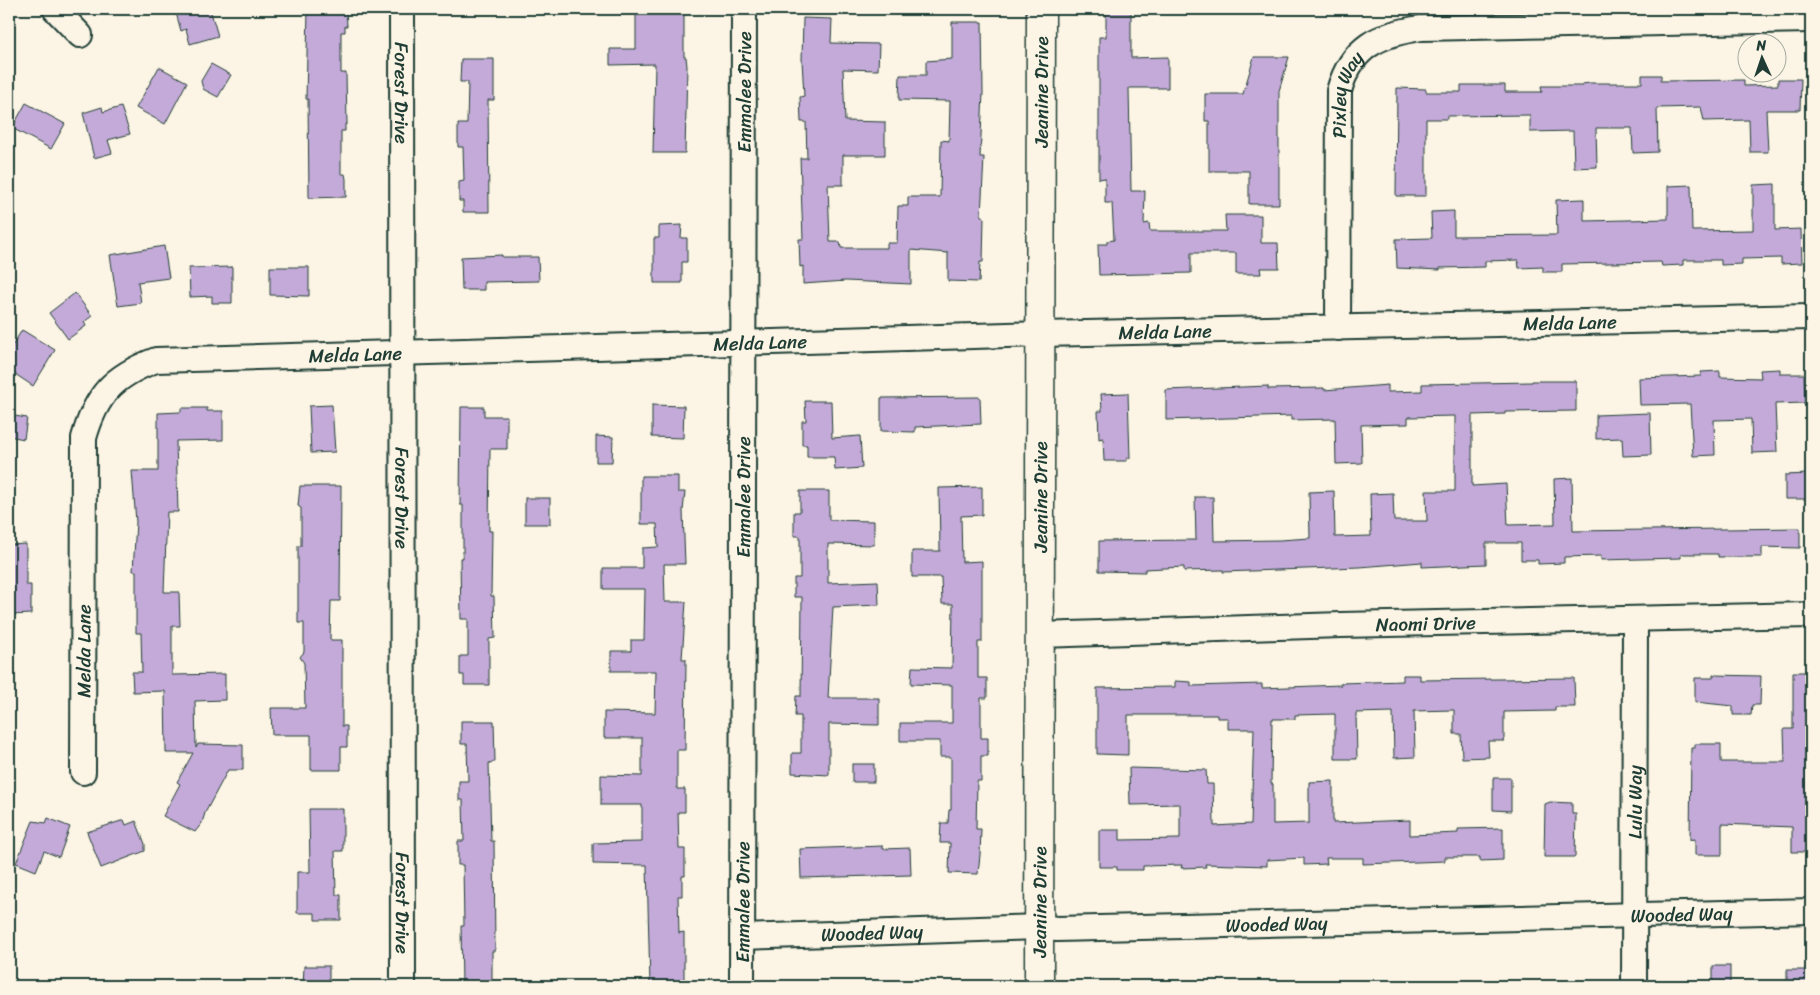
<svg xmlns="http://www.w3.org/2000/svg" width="1820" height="995" font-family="Sriracha,sans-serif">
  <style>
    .building { fill: #c4aad8; stroke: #1f3d34 }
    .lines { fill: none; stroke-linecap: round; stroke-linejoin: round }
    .minor-casing { stroke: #1f3d34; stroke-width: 28 }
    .tertiary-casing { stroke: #1f3d34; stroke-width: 31 }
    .minor { stroke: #fcf5e5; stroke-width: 24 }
    .tertiary { stroke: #fcf5e5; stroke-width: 28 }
    .labels { text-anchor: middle; stroke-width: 4.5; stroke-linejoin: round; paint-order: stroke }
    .street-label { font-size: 19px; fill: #1f3d34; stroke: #fcf5e5 }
  </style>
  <rect width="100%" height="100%" fill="#fcf5e5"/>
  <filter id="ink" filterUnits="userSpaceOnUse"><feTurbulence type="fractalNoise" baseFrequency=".02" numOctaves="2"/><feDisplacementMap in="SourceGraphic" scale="10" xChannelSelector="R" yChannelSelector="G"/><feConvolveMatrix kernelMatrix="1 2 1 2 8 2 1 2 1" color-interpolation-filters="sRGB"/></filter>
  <g filter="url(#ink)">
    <g class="building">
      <polygon points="175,9 210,9 218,36 190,44 186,29 181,31"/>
      <polygon points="308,9 346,9 347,26 345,26 345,32 341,32 341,73 346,73 347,124 345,124 345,131 341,131 341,174 345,174 346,179 346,197 309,198 308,99 306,99"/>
      <polygon points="636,9 684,9 684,57 686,57 687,66 685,153 653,153 655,64 610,65 610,49 636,49"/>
      <polygon points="1106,9 1131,9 1131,58 1168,57 1168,88 1129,88 1131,191 1145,191 1144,224 1149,223 1150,231 1226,231 1225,215 1261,215 1261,243 1278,243 1279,268 1260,268 1261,274 1236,274 1236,253 1191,253 1191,273 1099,275 1098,244 1107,244 1107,241 1114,240 1112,203 1105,203 1105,178 1099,179 1099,37 1106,37"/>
      <polygon points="803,18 832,19 831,43 879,44 878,70 843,69 845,121 885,122 885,155 843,155 843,185 828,185 830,242 840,242 841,248 887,248 887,243 897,243 898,206 908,206 908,197 940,197 941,140 949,141 950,101 899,100 900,75 926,75 926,61 952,59 952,22 982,22 983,93 980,157 984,157 981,216 984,217 983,262 980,262 979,282 948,281 948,253 911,250 911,284 846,281 803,284 803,266 800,267 799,239 803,239 800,158 807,158 806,122 801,122 800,97 804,96 802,60"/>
      <polygon points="1254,57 1289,57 1279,91 1279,204 1249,204 1249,171 1209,171 1209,121 1205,121 1205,94 1243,94"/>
      <polygon points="461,59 494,59 494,100 488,100 489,212 463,212 463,201 459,201 459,182 464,181 463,147 458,147 458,124 467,124 468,82 460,82"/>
      <polygon points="211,64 231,75 218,97 203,89 201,81"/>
      <polygon points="159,67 187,82 165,124 136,108"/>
      <polygon points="1642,75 1661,75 1661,81 1744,80 1744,86 1778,85 1778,79 1801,79 1800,110 1766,110 1768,152 1750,152 1749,120 1704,121 1701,107 1657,108 1658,152 1633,153 1632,128 1596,128 1597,167 1574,168 1573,131 1530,132 1530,115 1447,116 1447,119 1426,119 1426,196 1396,196 1397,88 1426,89 1426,92 1461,92 1461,85 1505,85 1505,92 1542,92 1541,86 1582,86 1582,84 1590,83 1642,83"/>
      <polygon points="26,103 65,124 51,149 12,128"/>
      <polygon points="102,107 103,112 121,107 130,134 108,140 112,153 94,158 83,113"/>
      <polygon points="1775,184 1775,230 1801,229 1802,263 1781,264 1781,258 1742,259 1742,264 1721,265 1721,260 1683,260 1683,265 1662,266 1661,262 1562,264 1562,272 1543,272 1543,267 1519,268 1518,260 1485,261 1485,267 1440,268 1440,270 1397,268 1396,239 1432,238 1431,212 1454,211 1454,236 1557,235 1556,200 1584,199 1584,221 1668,219 1668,186 1691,185 1692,231 1753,230 1753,185"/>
      <polygon points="682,225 681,238 687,238 687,262 682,262 682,283 654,283 654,238 659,238 659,226"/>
      <polygon points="164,246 169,278 138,282 141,303 118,306 110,255"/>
      <polygon points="502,255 502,257 538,257 539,281 484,282 484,290 462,290 461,257"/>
      <polygon points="232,267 232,303 212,303 212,296 190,297 189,268"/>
      <polygon points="270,267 309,267 309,296 270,295"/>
      <polygon points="75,293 92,316 84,322 86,326 68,339 49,313"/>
      <polygon points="22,330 55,350 33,386 9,370 9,351"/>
      <polygon points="1780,369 1780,374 1804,374 1805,403 1775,404 1777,452 1752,453 1751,419 1714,420 1715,455 1693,456 1690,404 1640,405 1639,378 1701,376 1701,372 1720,371 1720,377 1761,378 1760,370"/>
      <polygon points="1532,381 1576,381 1576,411 1505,412 1505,414 1472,415 1472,486 1506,484 1508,525 1555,524 1554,479 1572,478 1573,531 1800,528 1800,548 1762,547 1762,557 1718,557 1718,554 1681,554 1681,558 1601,560 1601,556 1564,557 1564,563 1538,564 1538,560 1521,560 1521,543 1486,543 1486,564 1422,567 1422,562 1360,567 1223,572 1223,570 1184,571 1184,567 1145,569 1145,572 1099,571 1099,541 1196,540 1195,497 1213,497 1214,541 1280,540 1310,538 1309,492 1334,491 1335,537 1371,536 1370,494 1393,493 1394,521 1427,521 1426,491 1455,491 1455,416 1408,417 1408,424 1361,425 1362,463 1336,464 1335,419 1291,420 1291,416 1166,420 1166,390 1268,386 1268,389 1324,388 1324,390 1388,385 1388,392 1422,391 1422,384 1532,382"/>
      <polygon points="1128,393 1130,458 1127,458 1127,461 1104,461 1103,438 1099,439 1098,411 1102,411 1101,394"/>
      <polygon points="980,397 981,424 915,427 915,432 881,431 881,398"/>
      <polygon points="805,401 831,401 832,438 860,436 862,468 835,470 834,457 807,457 807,445 802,445 802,421 806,421"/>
      <polygon points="332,405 335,452 311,453 309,406"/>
      <polygon points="652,405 684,406 683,438 652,437"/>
      <polygon points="461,407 484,407 484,416 507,416 507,449 490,449 489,531 492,531 491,596 494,596 495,638 489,639 489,685 464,685 464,675 460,675 460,656 468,656 468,619 461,619 460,558 463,558 463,505 460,505"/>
      <polygon points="181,408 207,408 207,411 223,411 223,440 176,441 178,512 167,512 164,592 179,592 180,626 172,626 172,675 225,674 225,700 195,701 196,748 198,744 243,745 243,770 228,770 205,813 202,823 195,832 163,816 180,784 177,782 193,753 166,753 165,691 133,692 132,672 142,672 141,633 136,633 136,571 133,571 136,522 132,471 158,471 158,413 181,412"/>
      <polygon points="1650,413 1651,455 1623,456 1622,438 1596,439 1596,415"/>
      <polygon points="9,415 27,418 24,439 9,436"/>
      <polygon points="596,436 613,437 612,462 596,462"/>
      <polygon points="1808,474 1809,499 1785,499 1785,475"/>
      <polygon points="641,476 678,476 678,492 685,492 683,511 685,564 664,564 665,602 686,602 682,659 686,659 685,750 677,750 677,789 685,789 685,812 678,812 679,849 685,849 685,876 682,876 682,896 678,896 679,933 684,932 684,986 650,986 647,865 593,864 593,843 642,842 642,805 601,805 601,775 642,776 642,738 604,738 604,712 655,713 656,671 611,671 611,651 631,651 631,640 644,640 645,589 603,589 603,568 642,568 642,548 658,547 657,524 641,524"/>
      <polygon points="300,486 341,486 340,601 331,601 330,640 342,640 342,726 347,726 347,747 341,747 341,770 311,770 311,735 272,735 271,708 305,708 304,663 300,657 304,652 304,623 298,623 298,546 301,546 301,508 298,506"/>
      <polygon points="982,487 982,515 961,516 962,562 982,561 982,642 978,642 978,678 987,678 987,698 981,698 981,738 988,738 988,756 981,756 981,781 977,781 976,829 981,829 980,855 978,874 949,873 950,843 940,843 941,823 948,823 949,810 951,810 951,757 940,757 940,741 900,741 900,723 952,723 952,685 911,684 912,667 952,668 953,604 942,604 941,577 912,577 912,551 940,551 939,488"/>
      <polygon points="800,491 829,491 829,520 874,521 874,545 828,544 828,583 878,581 879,605 833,607 828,698 879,698 879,725 829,724 829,775 792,773 792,753 801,753 801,716 795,716 796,696 801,696 802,597 794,597 794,578 800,578 800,536 794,536 794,512 800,512"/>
      <rect x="525" y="498" width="25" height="26"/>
      <polygon points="26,544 26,585 31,585 31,614 9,615 9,545"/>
      <polygon points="1793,672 1811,672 1811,852 1792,852 1792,827 1722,824 1722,855 1695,855 1695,839 1690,840 1691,748 1695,748 1695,744 1721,744 1721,762 1785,762 1784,729 1793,729"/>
      <polygon points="1403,675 1420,675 1420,680 1574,678 1575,707 1555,707 1555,711 1504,712 1504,741 1488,741 1489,757 1462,758 1461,734 1454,734 1454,710 1414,711 1415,757 1394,758 1393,712 1356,713 1357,759 1335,759 1335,714 1295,715 1295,719 1272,719 1271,784 1273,784 1273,824 1309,823 1309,782 1333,781 1333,823 1410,820 1410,835 1458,833 1458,829 1503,828 1503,860 1480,861 1480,857 1445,857 1445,861 1363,864 1363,858 1326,858 1327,864 1304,865 1304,858 1267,860 1267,866 1205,864 1206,867 1181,868 1182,865 1143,866 1143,870 1117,870 1117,867 1099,867 1099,830 1120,830 1120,840 1180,839 1180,804 1130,805 1129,768 1206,770 1207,784 1213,784 1214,826 1251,824 1254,729 1228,729 1228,718 1217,718 1217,715 1128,715 1128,755 1097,754 1097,688 1175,687 1175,681 1191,682 1191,686 1262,684 1262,688 1341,685 1341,683 1403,681"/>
      <polygon points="1713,675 1761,676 1760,705 1752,705 1751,715 1733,715 1733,706 1695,702 1695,678 1713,678"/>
      <polygon points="461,721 494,721 495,762 489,763 491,841 494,841 495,951 492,951 492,986 462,986 461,926 464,926 463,865 458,865 458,841 464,841 463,800 459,800 459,781 468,781 467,744 461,744"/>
      <rect x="852" y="764" width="22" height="18"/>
      <polygon points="1493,778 1511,778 1511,811 1493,810"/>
      <polygon points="1550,802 1572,803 1572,814 1576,814 1575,857 1544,857 1545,804"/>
      <polygon points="309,809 343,809 343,851 335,851 336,895 341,895 341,920 315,920 315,913 297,913 297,872 310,872"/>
      <polygon points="48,818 70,827 59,857 44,851 36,871 16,863 33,821 46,823"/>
      <polygon points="124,820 126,825 136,821 145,844 145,851 101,868 87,832"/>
      <polygon points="883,846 883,849 910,848 911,875 801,878 800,849"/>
      <polygon points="304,966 329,966 329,986 303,986"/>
      <rect x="1713" y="966" width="17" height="20"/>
      <rect x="1787" y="970" width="24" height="16"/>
    </g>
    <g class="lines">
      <g class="minor-casing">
        <g id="minor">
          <polyline points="55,9 80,35"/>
          <path id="s1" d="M402,9l1,977"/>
          <path id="s2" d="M1338,328l1,-237c12,-44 40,-57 82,-63l390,-8"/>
          <path id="s3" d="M1041,635l300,-10 470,-10"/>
          <path id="s4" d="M83,772l1,-334c12,-43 29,-62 72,-78l886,-26 769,-17"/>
          <path id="s5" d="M743,937l295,-10 19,2 754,-18"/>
          <path id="s6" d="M742,986l2,-977"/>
          <path id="s7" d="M1634,986l1,-367"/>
        </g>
      </g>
      <g class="tertiary-casing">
        <g id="tertiary">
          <path id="s8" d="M1039,986l2,-977"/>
        </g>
      </g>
      <use href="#minor" class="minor"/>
      <use href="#tertiary" class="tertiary"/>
    </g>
  </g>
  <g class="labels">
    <g class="street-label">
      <text dy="7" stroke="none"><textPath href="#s1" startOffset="84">Forest Drive</textPath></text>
      <text dy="7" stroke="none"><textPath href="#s6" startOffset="894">Emmalee Drive</textPath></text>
      <text dy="7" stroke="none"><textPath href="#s8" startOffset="894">Jeanine Drive</textPath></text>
      <text dy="7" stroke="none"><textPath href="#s2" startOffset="235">Pixley Way</textPath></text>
      <text dy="7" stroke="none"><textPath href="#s4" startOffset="1860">Melda Lane</textPath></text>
      <text dy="7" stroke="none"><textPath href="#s4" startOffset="1455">Melda Lane</textPath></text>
      <text dy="7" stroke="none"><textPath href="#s4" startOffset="1050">Melda Lane</textPath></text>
      <text dy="7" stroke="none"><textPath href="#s4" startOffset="645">Melda Lane</textPath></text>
      <text dy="7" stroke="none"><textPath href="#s8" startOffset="489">Jeanine Drive</textPath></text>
      <text dy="7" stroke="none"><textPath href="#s1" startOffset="489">Forest Drive</textPath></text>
      <text dy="7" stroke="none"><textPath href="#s6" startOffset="489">Emmalee Drive</textPath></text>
      <text dy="7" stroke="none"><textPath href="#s3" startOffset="385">Naomi Drive</textPath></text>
      <text dy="7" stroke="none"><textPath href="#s4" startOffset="121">Melda Lane</textPath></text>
      <text dy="7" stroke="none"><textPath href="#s7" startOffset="184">Lulu Way</textPath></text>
      <text dy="7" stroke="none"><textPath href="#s1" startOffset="894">Forest Drive</textPath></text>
      <text dy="7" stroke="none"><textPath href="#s6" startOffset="84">Emmalee Drive</textPath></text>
      <text dy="7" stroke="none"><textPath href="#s8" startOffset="84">Jeanine Drive</textPath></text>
      <text dy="7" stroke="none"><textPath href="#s5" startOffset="939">Wooded Way</textPath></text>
      <text dy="7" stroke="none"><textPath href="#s5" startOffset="534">Wooded Way</textPath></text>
      <text dy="7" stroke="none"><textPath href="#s5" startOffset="129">Wooded Way</textPath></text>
    </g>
  </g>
  <rect width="1820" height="995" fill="none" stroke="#fcf5e5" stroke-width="30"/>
  <rect x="15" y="15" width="1790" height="965" fill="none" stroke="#1f3d34" stroke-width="2" filter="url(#ink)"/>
  <g transform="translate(1762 58) rotate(357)"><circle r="24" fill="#fcf5e5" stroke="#a4ab9e"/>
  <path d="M0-4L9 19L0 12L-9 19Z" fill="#1f3d34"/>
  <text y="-8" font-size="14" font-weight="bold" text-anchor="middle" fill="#1f3d34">N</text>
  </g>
</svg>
